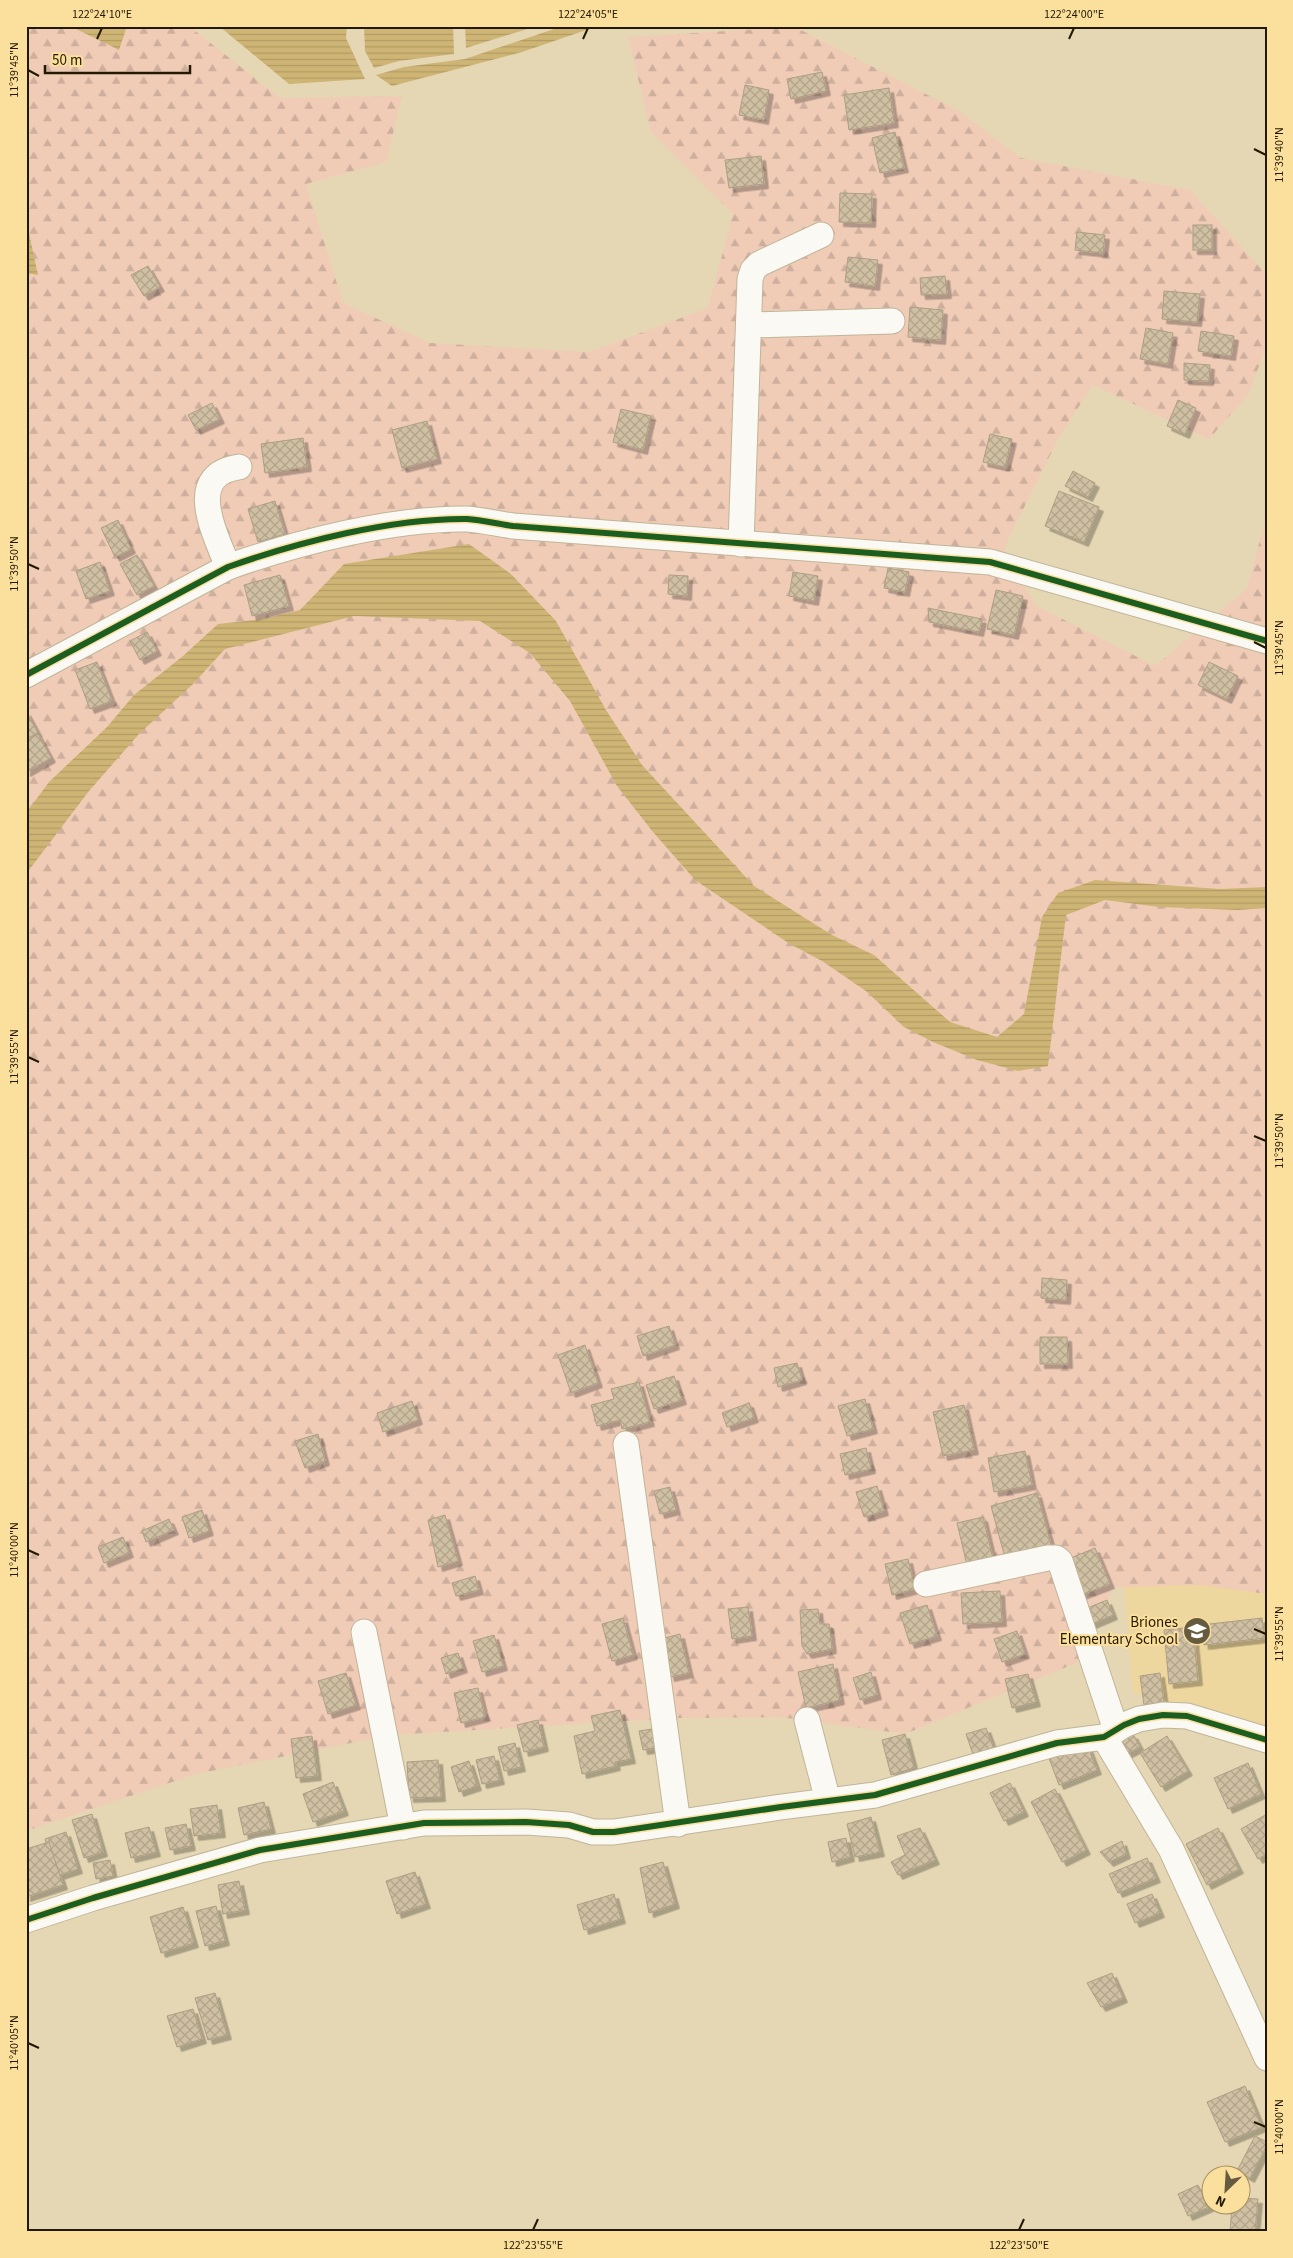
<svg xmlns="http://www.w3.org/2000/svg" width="1293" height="2258" font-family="'Source Sans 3',sans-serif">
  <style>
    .built { fill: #eed79e }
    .forest { fill: url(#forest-firs) }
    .water { fill: url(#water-rules) }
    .building { fill: url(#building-cross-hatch); stroke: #ad9e84; filter: url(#shadow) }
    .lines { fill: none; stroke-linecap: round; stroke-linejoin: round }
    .minor-casing { stroke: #c0b599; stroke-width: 27 }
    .minor { stroke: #fbf9f4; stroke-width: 25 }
    .cycleway-casing { stroke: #fbdf9d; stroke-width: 9 }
    .cycleway { stroke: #1b5e20; stroke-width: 6 }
    .ticks { fill: none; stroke: #231800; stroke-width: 2 }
    .labels { text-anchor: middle; stroke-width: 4; stroke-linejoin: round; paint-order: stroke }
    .poi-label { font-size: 15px; fill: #231800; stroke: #fbdf9d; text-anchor: end }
    .neatline { fill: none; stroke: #231800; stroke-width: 2 }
    .ticks-label { font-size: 12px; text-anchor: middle; fill: #231800 }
  </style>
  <defs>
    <pattern id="forest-firs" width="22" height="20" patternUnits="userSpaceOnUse" patternTransform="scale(1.25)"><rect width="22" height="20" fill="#f0ccb7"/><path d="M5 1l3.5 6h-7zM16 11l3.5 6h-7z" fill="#ceae9c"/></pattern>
    <pattern id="water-rules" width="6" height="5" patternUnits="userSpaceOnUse" patternTransform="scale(1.25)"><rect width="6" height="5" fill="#cfb575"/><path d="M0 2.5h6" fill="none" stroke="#b19b63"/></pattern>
    <pattern id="building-cross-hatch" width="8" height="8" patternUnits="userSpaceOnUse" patternTransform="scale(1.25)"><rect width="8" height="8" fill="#d0c0a3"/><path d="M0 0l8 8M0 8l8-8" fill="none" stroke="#b2a48b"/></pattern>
    <filter id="shadow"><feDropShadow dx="4.5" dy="4.5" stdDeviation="0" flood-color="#0004"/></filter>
  </defs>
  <rect width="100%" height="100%" fill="#e5d7b3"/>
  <polygon class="built" points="1267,1566 1267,1732 1133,1692 1123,1570"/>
  <polygon class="forest" points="26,26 189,26 280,98 402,96 386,162 306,184 343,303 430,343 589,352 708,308 733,214 651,132 628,37 795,27 959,111 1021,158 1190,190 1267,275 1267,345 1248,395 1209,439 1093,385 1060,435 1004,548 1035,605 1155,666 1247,589 1267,513 1267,1594 1199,1585 1114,1587 1076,1663 905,1734 780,1717 677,1718 391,1735 196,1774 26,1831"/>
  <g class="water">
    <polygon points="70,26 125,26 126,29 119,50"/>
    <polygon points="219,26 347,26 346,38 365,79 289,84"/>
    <polygon points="364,26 453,26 454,54 399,61 374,68 365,51"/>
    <polygon points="465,26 537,26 466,48"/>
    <polygon points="563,26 598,26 522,52 392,86 376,75 404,67 465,59"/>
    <polygon points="26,222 27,224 38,275 26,273"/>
    <polygon points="469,544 511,574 556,621 606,710 642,765 754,886 832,935 874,955 950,1022 997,1037 1024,1014 1042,917 1058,893 1095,880 1220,889 1267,887 1267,908 1238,910 1159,907 1105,900 1066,915 1048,1066 1018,1071 977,1060 933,1042 904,1027 866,991 822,961 790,944 695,880 653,832 617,786 570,701 530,653 480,621 354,616 225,649 193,684 139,734 89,791 26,874 26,813 49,782 107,727 134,695 183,656 218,624 264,619 300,610 344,564"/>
  </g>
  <g class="building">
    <polygon points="822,72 826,91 791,99 787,79"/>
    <polygon points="745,85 769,90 764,120 739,115"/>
    <polygon points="889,88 894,123 849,130 844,95"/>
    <polygon points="895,132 904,168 880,173 872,138"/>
    <polygon points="761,156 764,184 729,188 725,160"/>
    <polygon points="840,193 872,194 871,223 839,222"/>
    <rect x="1193" y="225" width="19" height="25"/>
    <polygon points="1077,232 1105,235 1103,253 1075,250"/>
    <polygon points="848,257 878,260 875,286 845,282"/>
    <polygon points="148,266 160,287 144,296 131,275"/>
    <polygon points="945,276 947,294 921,295 920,278"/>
    <polygon points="1164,291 1200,294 1197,322 1162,319"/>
    <polygon points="910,307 943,310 941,340 908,337"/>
    <polygon points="1146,328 1173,333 1168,364 1140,359"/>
    <polygon points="1201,331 1234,336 1231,356 1198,351"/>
    <polygon points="1184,363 1210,365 1209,381 1184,380"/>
    <polygon points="1178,400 1196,408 1185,434 1167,426"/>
    <polygon points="212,403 220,419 196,430 188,415"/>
    <polygon points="621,409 651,416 643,450 613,442"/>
    <polygon points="427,421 437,459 402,468 392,430"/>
    <polygon points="990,434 1012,439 1005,467 983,462"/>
    <polygon points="303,438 307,467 265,473 261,444"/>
    <polygon points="1073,471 1095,483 1088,497 1065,486"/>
    <polygon points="1059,491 1099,507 1084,542 1045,526"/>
    <polygon points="275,501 285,534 258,542 248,509"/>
    <polygon points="118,520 131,549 115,557 101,528"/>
    <polygon points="137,555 154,586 137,595 120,564"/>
    <polygon points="100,562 110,591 86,599 76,571"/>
    <polygon points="888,568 909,572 905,592 884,588"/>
    <polygon points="793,572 818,576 814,601 789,596"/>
    <polygon points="280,575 289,606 252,616 244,585"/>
    <polygon points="669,575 688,576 687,596 668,594"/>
    <polygon points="996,590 1023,596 1014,635 987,629"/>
    <polygon points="928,608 982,619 979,632 929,622"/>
    <polygon points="147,632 157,651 140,660 130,641"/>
    <polygon points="97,662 112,701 90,709 75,670"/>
    <polygon points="1209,662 1238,676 1227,699 1198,685"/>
    <polygon points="26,711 38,733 26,739"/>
    <polygon points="38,734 51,758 26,772 26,741"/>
    <polygon points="1042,1278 1067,1280 1066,1300 1041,1298"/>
    <polygon points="669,1326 675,1345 643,1356 637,1336"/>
    <polygon points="1040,1337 1067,1337 1068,1364 1040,1364"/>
    <polygon points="585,1345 598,1383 571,1393 558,1355"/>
    <polygon points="797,1363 802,1380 778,1387 774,1368"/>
    <polygon points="674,1376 682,1400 654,1409 646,1385"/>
    <polygon points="639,1382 650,1422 622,1429 620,1420 597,1426 591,1405 614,1399 611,1389"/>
    <polygon points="865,1399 873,1429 847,1436 838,1406"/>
    <polygon points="412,1401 418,1420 383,1432 377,1413"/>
    <polygon points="749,1403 754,1418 727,1427 722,1413"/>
    <polygon points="964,1405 974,1450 943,1456 933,1412"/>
    <polygon points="318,1434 325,1461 305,1468 295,1441"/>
    <polygon points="866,1448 871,1469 845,1475 840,1454"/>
    <polygon points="1025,1451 1032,1485 994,1492 988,1458"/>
    <polygon points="877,1486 884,1511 864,1517 856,1492"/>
    <polygon points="670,1487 676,1510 660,1514 654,1491"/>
    <polygon points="1037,1493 1053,1552 1007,1565 991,1506"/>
    <polygon points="202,1510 209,1531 189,1538 182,1517"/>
    <polygon points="445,1515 458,1561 438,1567 428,1520"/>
    <polygon points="983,1517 993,1559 967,1565 957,1523"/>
    <polygon points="169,1519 174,1530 146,1542 142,1531"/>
    <polygon points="123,1537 129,1553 104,1563 98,1547"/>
    <polygon points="1095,1548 1110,1584 1081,1595 1066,1560"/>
    <polygon points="908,1559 915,1589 892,1595 885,1564"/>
    <polygon points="475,1576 479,1590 456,1596 452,1583"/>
    <polygon points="1000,1591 1002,1622 963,1624 961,1593"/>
    <polygon points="1107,1600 1113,1615 1087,1626 1080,1611"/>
    <polygon points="927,1605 937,1636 910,1644 900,1613"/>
    <polygon points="748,1607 752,1636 732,1639 728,1609"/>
    <polygon points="818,1609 820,1624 829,1624 832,1649 807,1654 802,1646 800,1610"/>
    <polygon points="623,1618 633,1655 612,1661 602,1624"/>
    <polygon points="1262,1618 1265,1638 1204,1645 1201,1625"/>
    <polygon points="1193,1627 1198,1681 1169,1684 1164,1630"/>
    <polygon points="1017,1631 1025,1654 1002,1662 994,1639"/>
    <polygon points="680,1634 689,1673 670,1677 661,1639"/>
    <polygon points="494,1635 503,1666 482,1672 473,1641"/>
    <polygon points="458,1653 463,1668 446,1674 441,1658"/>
    <polygon points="833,1664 840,1700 806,1708 798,1672"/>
    <polygon points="871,1672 877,1695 860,1700 853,1678"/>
    <polygon points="346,1673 356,1705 328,1714 318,1681"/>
    <polygon points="1160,1673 1164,1702 1144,1705 1140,1676"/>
    <polygon points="1028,1674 1036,1702 1012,1708 1005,1679"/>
    <polygon points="478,1688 485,1717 461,1723 454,1693"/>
    <polygon points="620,1710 631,1759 615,1762 616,1766 582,1774 574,1736 595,1731 591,1716"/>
    <polygon points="538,1720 544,1747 524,1752 517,1725"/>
    <polygon points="986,1728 995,1752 975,1760 966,1734"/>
    <polygon points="652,1729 656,1748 643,1750 639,1731"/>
    <polygon points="905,1734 914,1768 891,1775 882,1740"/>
    <polygon points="1133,1734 1140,1747 1126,1754 1120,1741"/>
    <polygon points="312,1736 317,1776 296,1778 291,1739"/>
    <polygon points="1167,1736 1188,1771 1161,1787 1140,1753"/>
    <polygon points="1085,1739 1097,1770 1059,1785 1047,1753"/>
    <polygon points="515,1743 521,1767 504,1771 498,1747"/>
    <polygon points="494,1756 500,1780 482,1784 476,1760"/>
    <polygon points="438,1760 441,1797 409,1798 407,1762"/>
    <polygon points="469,1761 477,1786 459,1792 451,1767"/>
    <polygon points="1248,1763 1261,1794 1228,1809 1214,1778"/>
    <polygon points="333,1782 344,1811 313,1822 303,1794"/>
    <polygon points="1010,1783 1024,1812 1004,1821 990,1793"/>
    <polygon points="1055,1789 1086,1850 1062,1862 1031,1802"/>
    <polygon points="264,1802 271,1829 244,1835 238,1808"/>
    <polygon points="217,1805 221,1833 194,1836 190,1809"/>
    <polygon points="92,1814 103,1852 84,1858 72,1820"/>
    <polygon points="1267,1814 1267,1854 1258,1859 1241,1829"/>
    <polygon points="871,1817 880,1852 855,1857 847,1824"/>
    <polygon points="186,1824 191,1846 170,1850 165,1828"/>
    <polygon points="149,1827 156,1852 131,1858 125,1833"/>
    <polygon points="920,1828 935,1860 898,1875 891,1862 905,1855 897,1836"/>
    <polygon points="1218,1828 1239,1869 1207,1885 1186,1844"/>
    <polygon points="66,1832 78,1869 56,1876 45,1839"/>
    <polygon points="846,1838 850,1857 832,1862 828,1842"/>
    <polygon points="1122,1841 1126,1854 1109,1862 1100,1852"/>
    <polygon points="49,1842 63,1885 26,1897 26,1849"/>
    <polygon points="1147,1858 1156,1878 1118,1893 1109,1874"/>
    <polygon points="110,1860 113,1876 96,1879 93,1863"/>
    <polygon points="663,1862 675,1904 649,1913 640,1868"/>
    <polygon points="415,1872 426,1904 397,1914 386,1881"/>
    <polygon points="239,1881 245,1910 223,1914 218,1885"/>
    <polygon points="614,1894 621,1919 584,1930 577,1905"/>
    <polygon points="1152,1894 1160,1913 1135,1923 1127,1904"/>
    <polygon points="216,1906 225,1941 205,1946 196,1911"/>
    <polygon points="183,1907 194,1943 161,1953 150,1917"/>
    <polygon points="1112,1973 1123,1998 1101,2007 1087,1983"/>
    <polygon points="215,1993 227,2035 208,2040 195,1998"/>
    <polygon points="193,2009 202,2039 177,2047 167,2016"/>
    <polygon points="1245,2086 1262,2127 1225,2142 1207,2102"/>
    <polygon points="1255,2136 1267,2142 1267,2145 1250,2178 1237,2171"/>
    <polygon points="1198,2185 1209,2207 1188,2216 1178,2194"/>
    <polygon points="1240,2198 1258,2199 1255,2232 1230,2232 1232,2206 1240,2206"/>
  </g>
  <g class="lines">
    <g class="minor-casing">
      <g id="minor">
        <polyline points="749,325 892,321"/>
        <polyline points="741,544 750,279 753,270 759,264 821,235"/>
        <path d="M228,567c-12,-32 -45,-92 11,-100"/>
        <path d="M26,675l202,-108c70,-25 165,-49 239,-48 15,1 31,5 46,7l477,36 277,79"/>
        <polyline points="626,1444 678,1824"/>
        <polyline points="926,1584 1048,1558 1056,1558 1060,1561 1116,1730"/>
        <polyline points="364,1632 403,1827"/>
        <polyline points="807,1720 828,1801"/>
        <polyline points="1104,1737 1171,1849 1267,2058"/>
        <polyline points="26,1920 93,1898 260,1850 424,1823 526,1822 569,1825 593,1832 614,1832 781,1807 875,1795 1057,1743 1104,1737 1124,1725 1139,1719 1163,1715 1187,1716 1267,1740"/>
      </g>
    </g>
    <use href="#minor" class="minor"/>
    <g class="cycleway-casing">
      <g id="cycleway">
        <path d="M26,675l202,-108c70,-25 165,-49 239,-48 15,1 31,5 46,7l477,36 277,79"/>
        <polyline points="26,1920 93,1898 260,1850 424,1823 526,1822 569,1825 593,1832 614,1832 781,1807 875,1795 1057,1743 1104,1737 1124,1725 1139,1719 1163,1715 1187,1716 1267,1740"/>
      </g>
    </g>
    <use href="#cycleway" class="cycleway"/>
  </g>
  <path class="ticks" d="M97,39l5,-11M583,39l5,-11M1069,39l5,-11M28,70l11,6M1254,149l12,6M28,564l11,5M1254,642l12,6M28,1057l11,5M1254,1136l12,5M28,1550l11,5M1254,1629l12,5M28,2043l11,5M1254,2122l12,5M533,2230l5,-11M1019,2230l5,-11"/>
  <defs>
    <g id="school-disc" transform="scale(1.4375)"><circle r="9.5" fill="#675b3f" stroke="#fbdf9d"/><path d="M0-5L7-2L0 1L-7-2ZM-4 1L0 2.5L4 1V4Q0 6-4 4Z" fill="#fff"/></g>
  </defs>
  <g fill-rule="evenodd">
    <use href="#school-disc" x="1197" y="1631"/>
  </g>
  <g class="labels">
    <g class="poi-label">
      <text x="1178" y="1627">Briones<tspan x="1178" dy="17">Elementary School</tspan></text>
    </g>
  </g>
  <rect width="1293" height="2258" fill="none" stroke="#fbdf9d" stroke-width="55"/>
  <g transform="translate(1226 2190) rotate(205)"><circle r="24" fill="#fbdf9d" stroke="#a58f5e"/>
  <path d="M0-4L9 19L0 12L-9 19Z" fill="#675b3f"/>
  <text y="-8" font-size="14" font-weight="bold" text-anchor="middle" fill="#231800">N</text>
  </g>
  <path d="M45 65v8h145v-8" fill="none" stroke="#231800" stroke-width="2.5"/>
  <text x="52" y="65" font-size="15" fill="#231800" stroke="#fbdf9d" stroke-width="4" paint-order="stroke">50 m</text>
  <rect x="28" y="28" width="1238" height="2202" class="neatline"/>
  <g class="ticks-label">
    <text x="102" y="18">122°24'10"E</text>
    <text x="588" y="18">122°24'05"E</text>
    <text x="1074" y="18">122°24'00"E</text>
    <text transform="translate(14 70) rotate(-90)" y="4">11°39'45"N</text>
    <text transform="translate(1279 155) rotate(-90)" y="4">11°39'40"N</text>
    <text transform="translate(14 564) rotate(-90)" y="4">11°39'50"N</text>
    <text transform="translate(1279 648) rotate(-90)" y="4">11°39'45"N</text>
    <text transform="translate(14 1057) rotate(-90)" y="4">11°39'55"N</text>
    <text transform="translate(1279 1141) rotate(-90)" y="4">11°39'50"N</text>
    <text transform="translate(14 1550) rotate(-90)" y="4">11°40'00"N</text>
    <text transform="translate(1279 1634) rotate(-90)" y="4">11°39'55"N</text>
    <text transform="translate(14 2043) rotate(-90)" y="4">11°40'05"N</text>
    <text transform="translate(1279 2127) rotate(-90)" y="4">11°40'00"N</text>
    <text x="533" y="2249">122°23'55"E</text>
    <text x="1019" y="2249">122°23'50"E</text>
  </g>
</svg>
